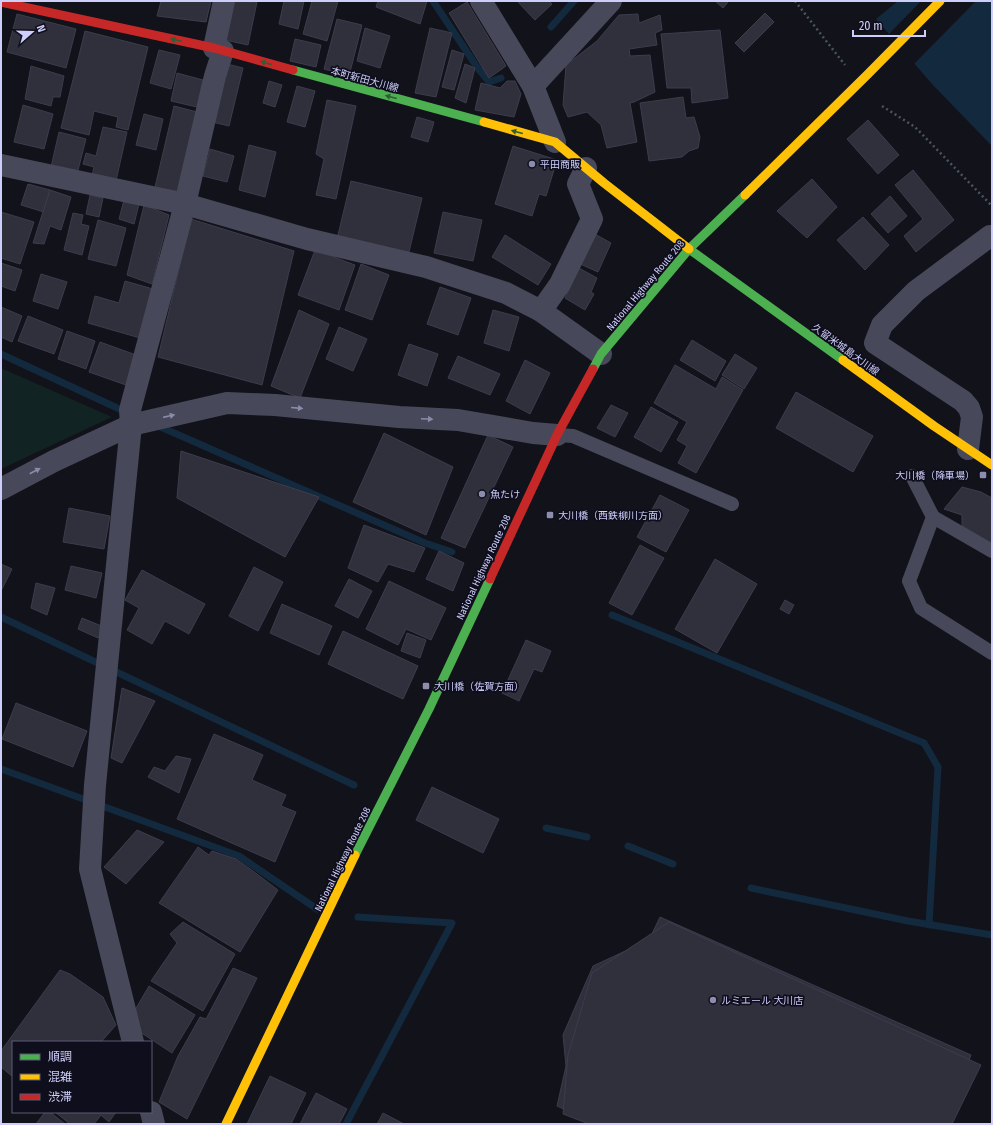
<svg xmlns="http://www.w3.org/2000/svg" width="993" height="1125" font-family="'Fira Sans Condensed','Noto Sans JP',sans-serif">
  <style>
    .green { fill: #112322 }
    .water { fill: #12293e }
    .pier { fill: #12121a }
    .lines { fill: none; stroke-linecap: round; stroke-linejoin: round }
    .stream { stroke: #12293e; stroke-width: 7 }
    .building { fill: #302f3c; stroke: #3d3c4d }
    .path { stroke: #48565f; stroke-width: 2.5; stroke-dasharray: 2 3; stroke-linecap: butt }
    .lane { stroke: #47485a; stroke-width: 14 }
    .street { stroke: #47485a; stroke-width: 22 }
    .fast { stroke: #4caf50; stroke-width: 9 }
    .slow { stroke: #ffc107; stroke-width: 9 }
    .jam { stroke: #c62828; stroke-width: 9 }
    .oneway { fill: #2e5e36 }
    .oneway2 { fill: #8a8baa }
    .poi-dot { fill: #8c8cac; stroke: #0f0e1d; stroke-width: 1.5 }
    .labels { text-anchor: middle; stroke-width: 3.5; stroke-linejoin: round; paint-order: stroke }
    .street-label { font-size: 10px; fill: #cecefa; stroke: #0f0e1d }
    .poi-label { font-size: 10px; fill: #cecefa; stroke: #0f0e1d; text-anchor: start }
  </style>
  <rect width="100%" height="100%" fill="#12121a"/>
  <polygon class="green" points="1,368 112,417 1,469"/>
  <polygon class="water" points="898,1 992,1 992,146 932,84 876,19"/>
  <polygon class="pier" points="921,1 976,1 913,65 888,35"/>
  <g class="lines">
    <g class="stream">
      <polyline points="433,1 477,67 489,82 501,78"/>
      <polyline points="551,27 574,1"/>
      <polyline points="1,354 128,413"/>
      <polyline points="156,425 425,543 452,552"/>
      <polyline points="612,615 924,743 938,767 929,925"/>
      <polyline points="1,617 354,785"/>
      <polyline points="1,769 239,856 317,909"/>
      <polyline points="546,828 587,837"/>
      <polyline points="628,846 673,864"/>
      <polyline points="751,888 908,921 992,935"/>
      <polyline points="346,1124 452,923 358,917"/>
    </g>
  </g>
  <g class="building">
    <polygon points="161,1 211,1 206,22 157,16"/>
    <polygon points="233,1 257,2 248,45 225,40"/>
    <polygon points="284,1 304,1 298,29 279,24"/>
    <polygon points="312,1 338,1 327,41 303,34"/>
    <polygon points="378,1 427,1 420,24 376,7"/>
    <polygon points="517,1 549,1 552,4 535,20"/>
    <polygon points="715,1 729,1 723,8"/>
    <polygon points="467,2 506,66 489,78 449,13"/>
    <polygon points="765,13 774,22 744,52 735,43"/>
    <polygon points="17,14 76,29 66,68 7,52"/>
    <polygon points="638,14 639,23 660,15 662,30 655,33 657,45 629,49 630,56 650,55 655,92 634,102 630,103 637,142 607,148 601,125 587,112 568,117 563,105 566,65 597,41 619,15"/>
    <polygon points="337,19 362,25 349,76 324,69"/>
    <polygon points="365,28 390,36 380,68 357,61"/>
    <polygon points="430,28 452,33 436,97 415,93"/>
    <polygon points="720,30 728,98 692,103 691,88 667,88 661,34"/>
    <polygon points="85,31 148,47 128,130 116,127 118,117 94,111 89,135 61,128"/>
    <polygon points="295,39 321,45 316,67 290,61"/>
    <polygon points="159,50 180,55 171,89 150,83"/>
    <polygon points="452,50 464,54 454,90 442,87"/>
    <polygon points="227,64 243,68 229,126 212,122"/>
    <polygon points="465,64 475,68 466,103 455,98"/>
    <polygon points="31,66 64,76 60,97 53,97 51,106 25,99"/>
    <polygon points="177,73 203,80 197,107 171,101"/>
    <polygon points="269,81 282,85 275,107 263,103"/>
    <polygon points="507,81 515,81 521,94 514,117 475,110 481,83 500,88"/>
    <polygon points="297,86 315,91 305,127 287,122"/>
    <polygon points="683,97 686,118 694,117 700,137 698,148 689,151 682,157 649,161 640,103"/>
    <polygon points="327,100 356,106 336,199 316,195 324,159 316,154"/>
    <polygon points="23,105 53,114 44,149 14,142"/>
    <polygon points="174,106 197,112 178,192 155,187"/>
    <polygon points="144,114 163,119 156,150 136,145"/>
    <polygon points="417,117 434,122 428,142 411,137"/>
    <polygon points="868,120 899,155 878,174 847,139"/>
    <polygon points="103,127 127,132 115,185 91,180 94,167 83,164 86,153 96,156"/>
    <polygon points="59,132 86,139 77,174 51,167"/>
    <polygon points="249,145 276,152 265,197 239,190"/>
    <polygon points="513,146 557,160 546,196 539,194 532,216 495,204"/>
    <polygon points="210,149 234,156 227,182 203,176"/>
    <polygon points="913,170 954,220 916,252 904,236 923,219 895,185"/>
    <polygon points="812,179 837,207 807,238 777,211"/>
    <polygon points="351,181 422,198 408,256 337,239"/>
    <polygon points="28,184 50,190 44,212 21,205"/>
    <polygon points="50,190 71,197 61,230 50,226 44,244 33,243"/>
    <polygon points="90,195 103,198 99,217 86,214"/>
    <polygon points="890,196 907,216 888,233 871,214"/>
    <polygon points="124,200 139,204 134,224 119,219"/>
    <polygon points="144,205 169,215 152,284 127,275"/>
    <polygon points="1,212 34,222 20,264 1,258"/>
    <polygon points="443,212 482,220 473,261 434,253"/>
    <polygon points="73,213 83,215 81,224 89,226 82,255 64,250"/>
    <polygon points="863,217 889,245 865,270 837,240"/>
    <polygon points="191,219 294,251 262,385 158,357"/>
    <polygon points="98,220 126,228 116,266 88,259"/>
    <polygon points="593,233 611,243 598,272 578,263"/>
    <polygon points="505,235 551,264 538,285 492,257"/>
    <polygon points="315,250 355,265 339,310 298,295"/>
    <polygon points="1,263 22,270 15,291 1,286"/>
    <polygon points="361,264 389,275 372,320 345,310"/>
    <polygon points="579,268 597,278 591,292 594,294 585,310 565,298"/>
    <polygon points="41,274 67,282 58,309 33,301"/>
    <polygon points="125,281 153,289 140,338 88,323 95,296 119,303"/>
    <polygon points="440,287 471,298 458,335 427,324"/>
    <polygon points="1,307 22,316 12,342 1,337"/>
    <polygon points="299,310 329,324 300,398 271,386"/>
    <polygon points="493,310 519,317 509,351 484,343"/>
    <polygon points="28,316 63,330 54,354 18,341"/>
    <polygon points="339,327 367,339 353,371 326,359"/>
    <polygon points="67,331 95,341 86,369 58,359"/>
    <polygon points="692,340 726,361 715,381 680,360"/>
    <polygon points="100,342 136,355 126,385 89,372"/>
    <polygon points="409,344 438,354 427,386 398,375"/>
    <polygon points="735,354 757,368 744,389 722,375"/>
    <polygon points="458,356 500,374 490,395 448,378"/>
    <polygon points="525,360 550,373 530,414 506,401"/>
    <polygon points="675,365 716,389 722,377 743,390 696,473 678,463 687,446 677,440 687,422 654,403"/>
    <polygon points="796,392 873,436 853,472 776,428"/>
    <polygon points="611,405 628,413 615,437 597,428"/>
    <polygon points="651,407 678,422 661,452 634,437"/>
    <polygon points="384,433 453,467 426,535 353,502"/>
    <polygon points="488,435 513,447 465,548 441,538"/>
    <polygon points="181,451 319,497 285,557 177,498"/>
    <polygon points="962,487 981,492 992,498 992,554 962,525 962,515 944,509"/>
    <polygon points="660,495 689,510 666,552 637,537"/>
    <polygon points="69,508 110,516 104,549 63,542"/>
    <polygon points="364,525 425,548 414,572 388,564 378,582 348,568"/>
    <polygon points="640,545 664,558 632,615 609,603"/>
    <polygon points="439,551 464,563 453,591 426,579"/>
    <polygon points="715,559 757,584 717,653 675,629"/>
    <polygon points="1,564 12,569 1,591"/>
    <polygon points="71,566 102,573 96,598 65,590"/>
    <polygon points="254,567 283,582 258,631 229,616"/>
    <polygon points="142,570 205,604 189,634 165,621 152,644 127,630 139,608 125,600"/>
    <polygon points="349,579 372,591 358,618 335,606"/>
    <polygon points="389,581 446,608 431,640 406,629 398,645 366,629"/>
    <polygon points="36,583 55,588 47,615 31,608"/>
    <polygon points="785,600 794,605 789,614 780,609"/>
    <polygon points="282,604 332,626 319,655 270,633"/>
    <polygon points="82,618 104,627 98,638 78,629"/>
    <polygon points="343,631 418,666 403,699 328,664"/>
    <polygon points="407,633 426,640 420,658 401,651"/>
    <polygon points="526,640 551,651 542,672 534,669 519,701 502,693"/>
    <polygon points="122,688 155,701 122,763 111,758"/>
    <polygon points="16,703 87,731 73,767 2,739"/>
    <polygon points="214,734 263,755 252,780 286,795 281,806 296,812 275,862 177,819"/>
    <polygon points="176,756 191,759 179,793 148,777 154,767 165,771"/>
    <polygon points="432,787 499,819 483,853 416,820"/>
    <polygon points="137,830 164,842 126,884 104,867"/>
    <polygon points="198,847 209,855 212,851 236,859 253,871 278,890 240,952 159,903"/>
    <polygon points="660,917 971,1055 943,1124 620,1124 609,1117 583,1106 581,1117 557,1106 566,1066 563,1035 593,966 649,940"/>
    <polygon points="183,922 235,954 203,1011 151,981 177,943 170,934"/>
    <polygon points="669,922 981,1065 952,1124 589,1124 563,1114 568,1055 592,973"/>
    <polygon points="233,968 257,978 187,1119 159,1102 178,1056 200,1017 206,1019"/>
    <polygon points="60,970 70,974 103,997 116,1025 101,1042 13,1042 13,1077 1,1067 1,1051"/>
    <polygon points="149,986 195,1015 172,1053 134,1028 131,1017"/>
    <polygon points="270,1076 306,1093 291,1124 247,1124"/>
    <polygon points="316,1093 347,1109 339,1124 300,1124"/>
    <polygon points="45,1112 50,1112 65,1124 36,1124"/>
    <polygon points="55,1112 116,1112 109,1122 101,1115 94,1124 70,1124"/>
    <polygon points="383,1113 404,1124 377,1124"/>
  </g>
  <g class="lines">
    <g class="path">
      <polyline points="795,1 845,65"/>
      <polyline points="882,106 915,127 992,206"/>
    </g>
    <g class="lane">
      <polyline points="557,435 573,436 732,504"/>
      <polyline points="912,476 933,517 992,551"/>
      <polyline points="933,517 909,581 921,608 992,653"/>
    </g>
    <g class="street">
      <polyline points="481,1 533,86 555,142"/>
      <polyline points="214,48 224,1"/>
      <polyline points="533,86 611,1"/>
      <polyline points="1,165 185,204 307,239 426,267 506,293 541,311 601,354"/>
      <polyline points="541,311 560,284 592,219 578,184 586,168"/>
      <polyline points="968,449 972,417 969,408 963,401 875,343 882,325 916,291 990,236"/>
      <polyline points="1,489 54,461 131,425 227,403 275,405 399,417 458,420 533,433 557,435"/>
      <polyline points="133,1042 90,869 95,785 131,425 130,410 185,204 215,76 223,51"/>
      <polyline points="151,1112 154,1124"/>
    </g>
    <g class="fast">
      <polyline points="293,70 484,122"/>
      <polyline points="689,249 843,360"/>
      <polyline points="593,369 601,354 689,249 745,195"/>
      <polyline points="355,855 429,709 490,579"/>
    </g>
    <g class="slow">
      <polyline points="484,122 555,142 604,183 689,249"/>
      <polyline points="745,195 867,75 940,1"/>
      <polyline points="843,360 934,426 992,465"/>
      <polyline points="226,1124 355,855"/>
    </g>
    <g class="jam">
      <polyline points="1,2 214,48 293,70"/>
      <polyline points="490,579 558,433 593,369"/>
    </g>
  </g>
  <defs><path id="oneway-solid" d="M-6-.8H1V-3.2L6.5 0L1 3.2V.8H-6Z"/></defs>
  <g class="oneway">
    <use href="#oneway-solid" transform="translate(176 40) rotate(-168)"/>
    <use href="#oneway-solid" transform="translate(266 63) rotate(-165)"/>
    <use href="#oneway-solid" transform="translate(391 97) rotate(-165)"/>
    <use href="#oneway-solid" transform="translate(517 132) rotate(-165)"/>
  </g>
  <g class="oneway2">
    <use href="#oneway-solid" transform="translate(297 408) rotate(5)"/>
    <use href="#oneway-solid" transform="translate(169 416) rotate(-13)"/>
    <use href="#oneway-solid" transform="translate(427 419) rotate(3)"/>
    <use href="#oneway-solid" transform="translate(35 471) rotate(-28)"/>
  </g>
  <g class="poi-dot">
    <circle cx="532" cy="164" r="4"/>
    <rect x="979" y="471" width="8" height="8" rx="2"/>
    <circle cx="482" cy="494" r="4"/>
    <rect x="546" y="511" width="8" height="8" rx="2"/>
    <rect x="422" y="682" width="8" height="8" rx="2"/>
    <circle cx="713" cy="1000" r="4"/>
  </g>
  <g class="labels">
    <g class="street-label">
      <text transform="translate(365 79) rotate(15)" y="4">本町新田大川線</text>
      <text transform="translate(645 285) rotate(-50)" y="4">National Highway Route 208</text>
      <text transform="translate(846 349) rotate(36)" y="4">久留米城島大川線</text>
      <text transform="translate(483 567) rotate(-65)" y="4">National Highway Route 208</text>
      <text transform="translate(342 859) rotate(-64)" y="4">National Highway Route 208</text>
    </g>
    <g class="poi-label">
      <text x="540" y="168">平田商販</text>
      <text x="975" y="479" text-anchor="end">大川橋（降車場）</text>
      <text x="490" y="498">魚たけ</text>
      <text x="558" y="519">大川橋（西鉄柳川方面）</text>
      <text x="434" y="690">大川橋（佐賀方面）</text>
      <text x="721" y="1004">ルミエール 大川店</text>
    </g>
  </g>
  <rect width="993" height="1125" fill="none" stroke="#cecefa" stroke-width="4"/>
  <rect x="12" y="1041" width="140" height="72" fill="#0f0e1d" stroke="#5b5b75"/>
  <rect x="20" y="1054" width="20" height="6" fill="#4caf50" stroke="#5b5b75"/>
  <text x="48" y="1061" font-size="12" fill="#cecefa">順調</text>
  <rect x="20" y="1074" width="20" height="6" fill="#ffc107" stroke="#5b5b75"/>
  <text x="48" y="1081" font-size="12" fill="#cecefa">混雑</text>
  <rect x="20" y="1094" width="20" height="6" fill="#c62828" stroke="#5b5b75"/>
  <text x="48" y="1101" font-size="12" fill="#cecefa">渋滞</text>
  <g transform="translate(32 32) rotate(70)" stroke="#0f0e1d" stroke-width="3" paint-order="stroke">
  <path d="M0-3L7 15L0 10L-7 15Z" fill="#cecefa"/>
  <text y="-6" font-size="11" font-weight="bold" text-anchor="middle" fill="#cecefa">N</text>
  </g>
  <path d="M853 30v6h72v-6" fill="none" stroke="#cecefa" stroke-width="2"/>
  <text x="859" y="30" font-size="12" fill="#cecefa" stroke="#0f0e1d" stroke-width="3" paint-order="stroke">20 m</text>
</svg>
